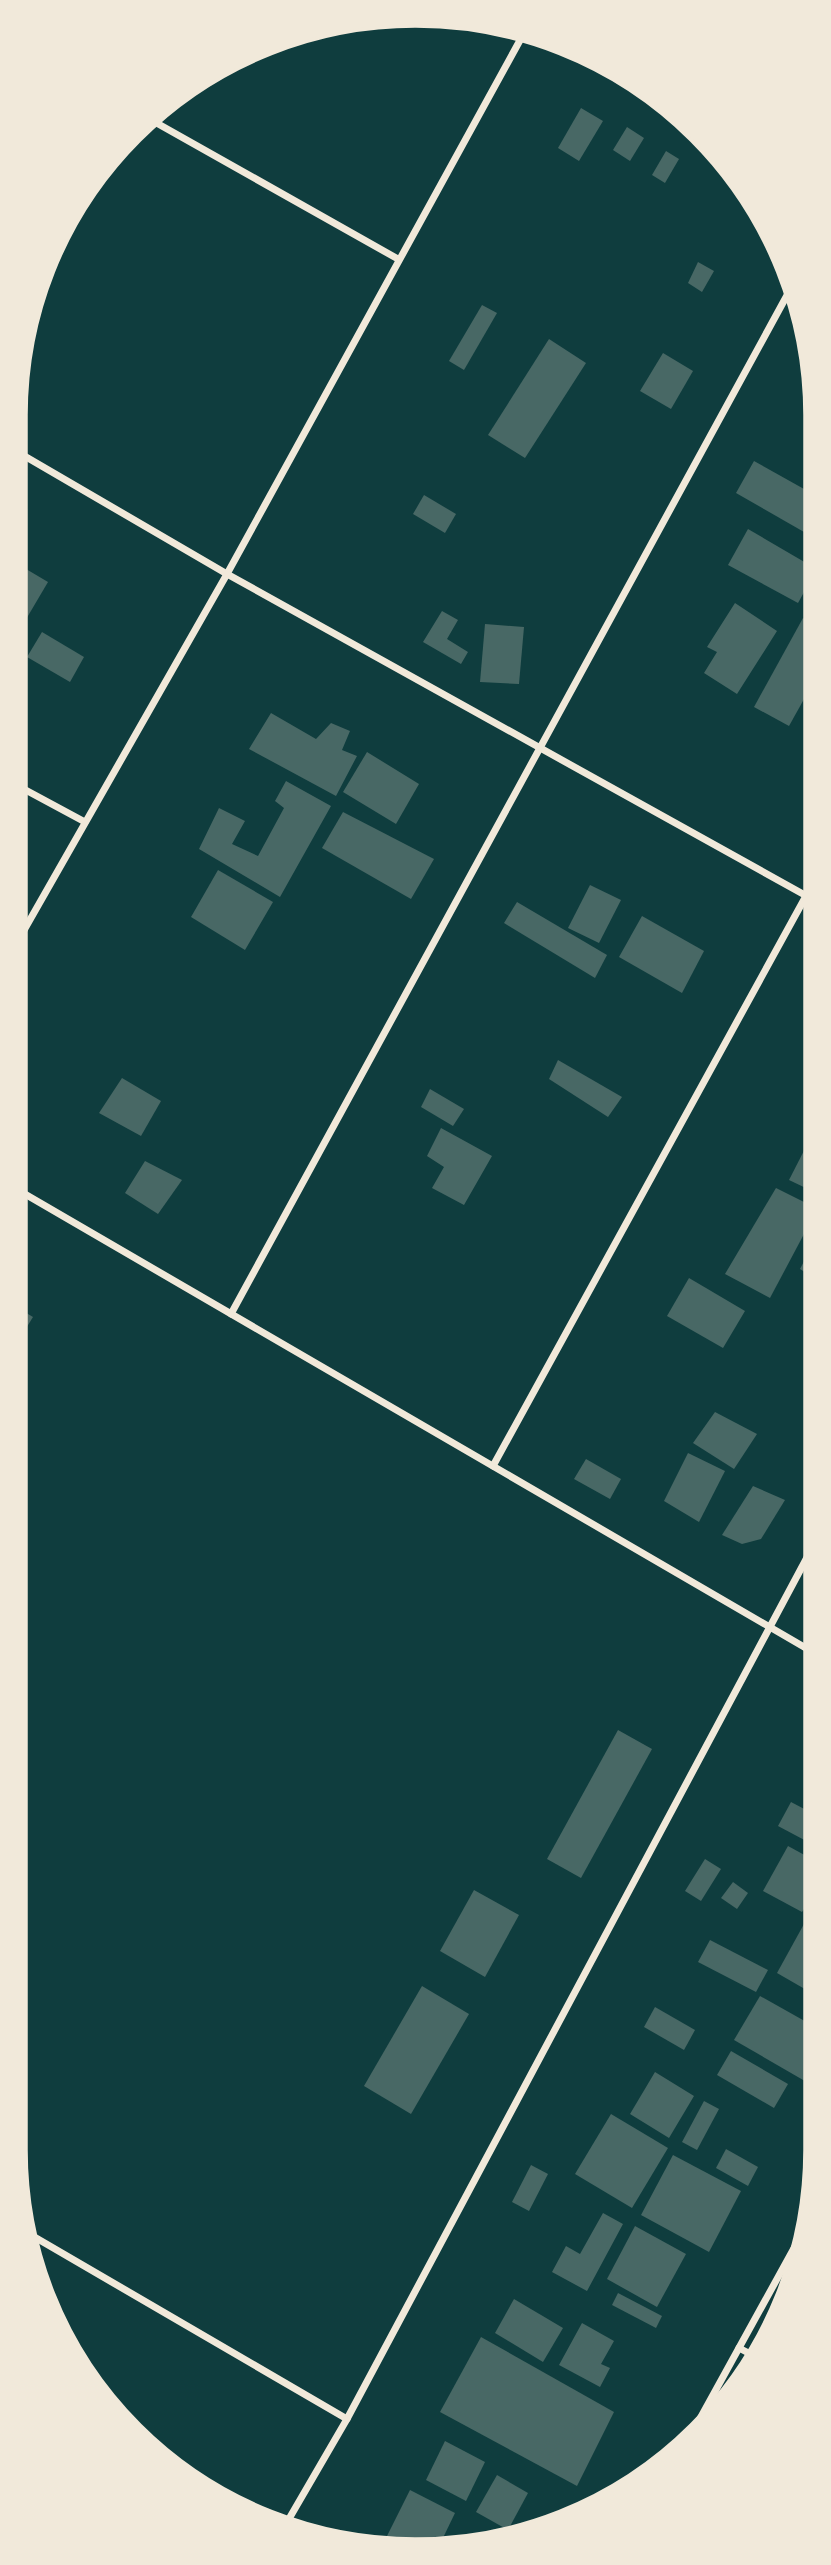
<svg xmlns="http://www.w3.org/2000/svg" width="831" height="2565" font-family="Karla,sans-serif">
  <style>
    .building { fill: #486865 }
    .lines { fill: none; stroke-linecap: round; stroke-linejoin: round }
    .minor { stroke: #f1e9da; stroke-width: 7 }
    .rim { fill: none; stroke: #f1e9da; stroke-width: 3.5 }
  </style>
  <rect width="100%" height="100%" fill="#0f3d3e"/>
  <g class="building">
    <polygon points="581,108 603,121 579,161 558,148"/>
    <polygon points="627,127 644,138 630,161 613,150"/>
    <polygon points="666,151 679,159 665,183 652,175"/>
    <polygon points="698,262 714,271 702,292 688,283"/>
    <polygon points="482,305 497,313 464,370 449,361"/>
    <polygon points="549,339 586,363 525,458 488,435"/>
    <polygon points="663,353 693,371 671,409 640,391"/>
    <polygon points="754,461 813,494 813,532 811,536 736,493"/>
    <polygon points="424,495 456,514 445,533 413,514"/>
    <polygon points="748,529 813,567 813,576 798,603 728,565"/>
    <polygon points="21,566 48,582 25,621 21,619"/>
    <polygon points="735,603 777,631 737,694 704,673 717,652 707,647"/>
    <polygon points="442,611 458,620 447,639 468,652 461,664 423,642"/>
    <polygon points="803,618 813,623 813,683 789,726 754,707"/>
    <polygon points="485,624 524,627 519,684 480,682"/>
    <polygon points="42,632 84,657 70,682 27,657"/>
    <polygon points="271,713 316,739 331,723 350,731 342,750 357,756 336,796 249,749"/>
    <polygon points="367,752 419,784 396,824 343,792"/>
    <polygon points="286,781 331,806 280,897 199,849 219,808 245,821 232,844 258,856 284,808 275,801"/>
    <polygon points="343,812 434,859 411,899 322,848"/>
    <polygon points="218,870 273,902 245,950 191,917"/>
    <polygon points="590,885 621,900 599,943 568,928"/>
    <polygon points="517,902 607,955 595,978 504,923"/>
    <polygon points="642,916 704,951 682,993 619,957"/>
    <polygon points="558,1060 622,1097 608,1117 549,1079"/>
    <polygon points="122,1078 161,1101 141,1136 99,1113"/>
    <polygon points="430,1089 464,1109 453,1126 421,1107"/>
    <polygon points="441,1128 492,1156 464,1205 432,1188 444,1167 427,1156"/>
    <polygon points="812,1135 812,1191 789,1180"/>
    <polygon points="145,1161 182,1180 158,1214 125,1193"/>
    <polygon points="776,1188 812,1206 812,1219 770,1298 725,1274"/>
    <polygon points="811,1248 811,1276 800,1269"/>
    <polygon points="689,1278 745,1311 723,1348 667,1316"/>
    <polygon points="18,1308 33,1317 17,1343"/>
    <polygon points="715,1412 757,1434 734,1469 693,1443"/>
    <polygon points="688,1453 725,1471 699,1522 664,1501"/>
    <polygon points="586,1459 621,1479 610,1499 574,1479"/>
    <polygon points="753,1486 785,1500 761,1539 742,1544 722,1535"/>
    <polygon points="618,1730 652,1749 581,1878 547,1859"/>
    <polygon points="791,1802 810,1812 810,1843 778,1826"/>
    <polygon points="788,1846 810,1858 810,1900 802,1912 763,1891"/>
    <polygon points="705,1859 721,1869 701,1901 685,1891"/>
    <polygon points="733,1882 748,1893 737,1909 721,1898"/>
    <polygon points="474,1890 519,1915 485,1977 440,1951"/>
    <polygon points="804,1924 810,1927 810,1992 777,1973"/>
    <polygon points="710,1940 768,1970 756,1992 698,1962"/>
    <polygon points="422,1986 469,2014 411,2114 364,2086"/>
    <polygon points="760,1996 810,2024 810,2084 734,2040"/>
    <polygon points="655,2007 695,2030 684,2050 644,2027"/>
    <polygon points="731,2051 788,2084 774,2108 717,2075"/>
    <polygon points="655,2072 694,2096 669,2138 630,2114"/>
    <polygon points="704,2101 719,2109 697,2150 682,2142"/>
    <polygon points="611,2114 668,2148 632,2208 575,2174"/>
    <polygon points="726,2149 758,2167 748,2186 716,2168"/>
    <polygon points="673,2155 741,2191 709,2252 641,2215"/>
    <polygon points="531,2165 548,2174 529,2211 512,2202"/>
    <polygon points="603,2213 623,2224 587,2291 552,2272 566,2246 580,2254"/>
    <polygon points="635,2226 686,2254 657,2307 607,2279"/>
    <polygon points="618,2293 662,2316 656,2328 612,2305"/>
    <polygon points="514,2299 563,2328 543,2362 495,2333"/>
    <polygon points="582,2323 614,2341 601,2364 610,2368 600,2387 559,2365"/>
    <polygon points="481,2337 614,2412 577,2486 440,2412"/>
    <polygon points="445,2441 485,2462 466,2501 426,2480"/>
    <polygon points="497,2475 528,2493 508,2530 476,2512"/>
    <polygon points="410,2490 455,2513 441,2542 382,2546"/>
  </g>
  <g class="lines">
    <g class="minor">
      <polyline points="153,121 398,259"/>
      <polyline points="21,454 227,574 812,899"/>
      <polyline points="20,787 85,822"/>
      <polyline points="19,939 227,574 524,33"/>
      <polyline points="18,1190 811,1651"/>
      <polyline points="231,1314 791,288"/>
      <polyline points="493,1466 812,885"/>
      <polyline points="31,2235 347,2419"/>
      <polyline points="739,2348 756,2357"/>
      <polyline points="691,2435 809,2221"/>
      <polyline points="286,2524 347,2419 811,1550"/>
    </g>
  </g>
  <path d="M0 0H831V2565H0ZM415 26H416A389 389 0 0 1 805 415V2150A389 389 0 0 1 416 2539H415A389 389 0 0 1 26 2150V415A389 389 0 0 1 415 26Z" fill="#f1e9da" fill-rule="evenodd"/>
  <path class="rim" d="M415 26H416A389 389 0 0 1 805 415V2150A389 389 0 0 1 416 2539H415A389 389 0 0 1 26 2150V415A389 389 0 0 1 415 26Z"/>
</svg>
